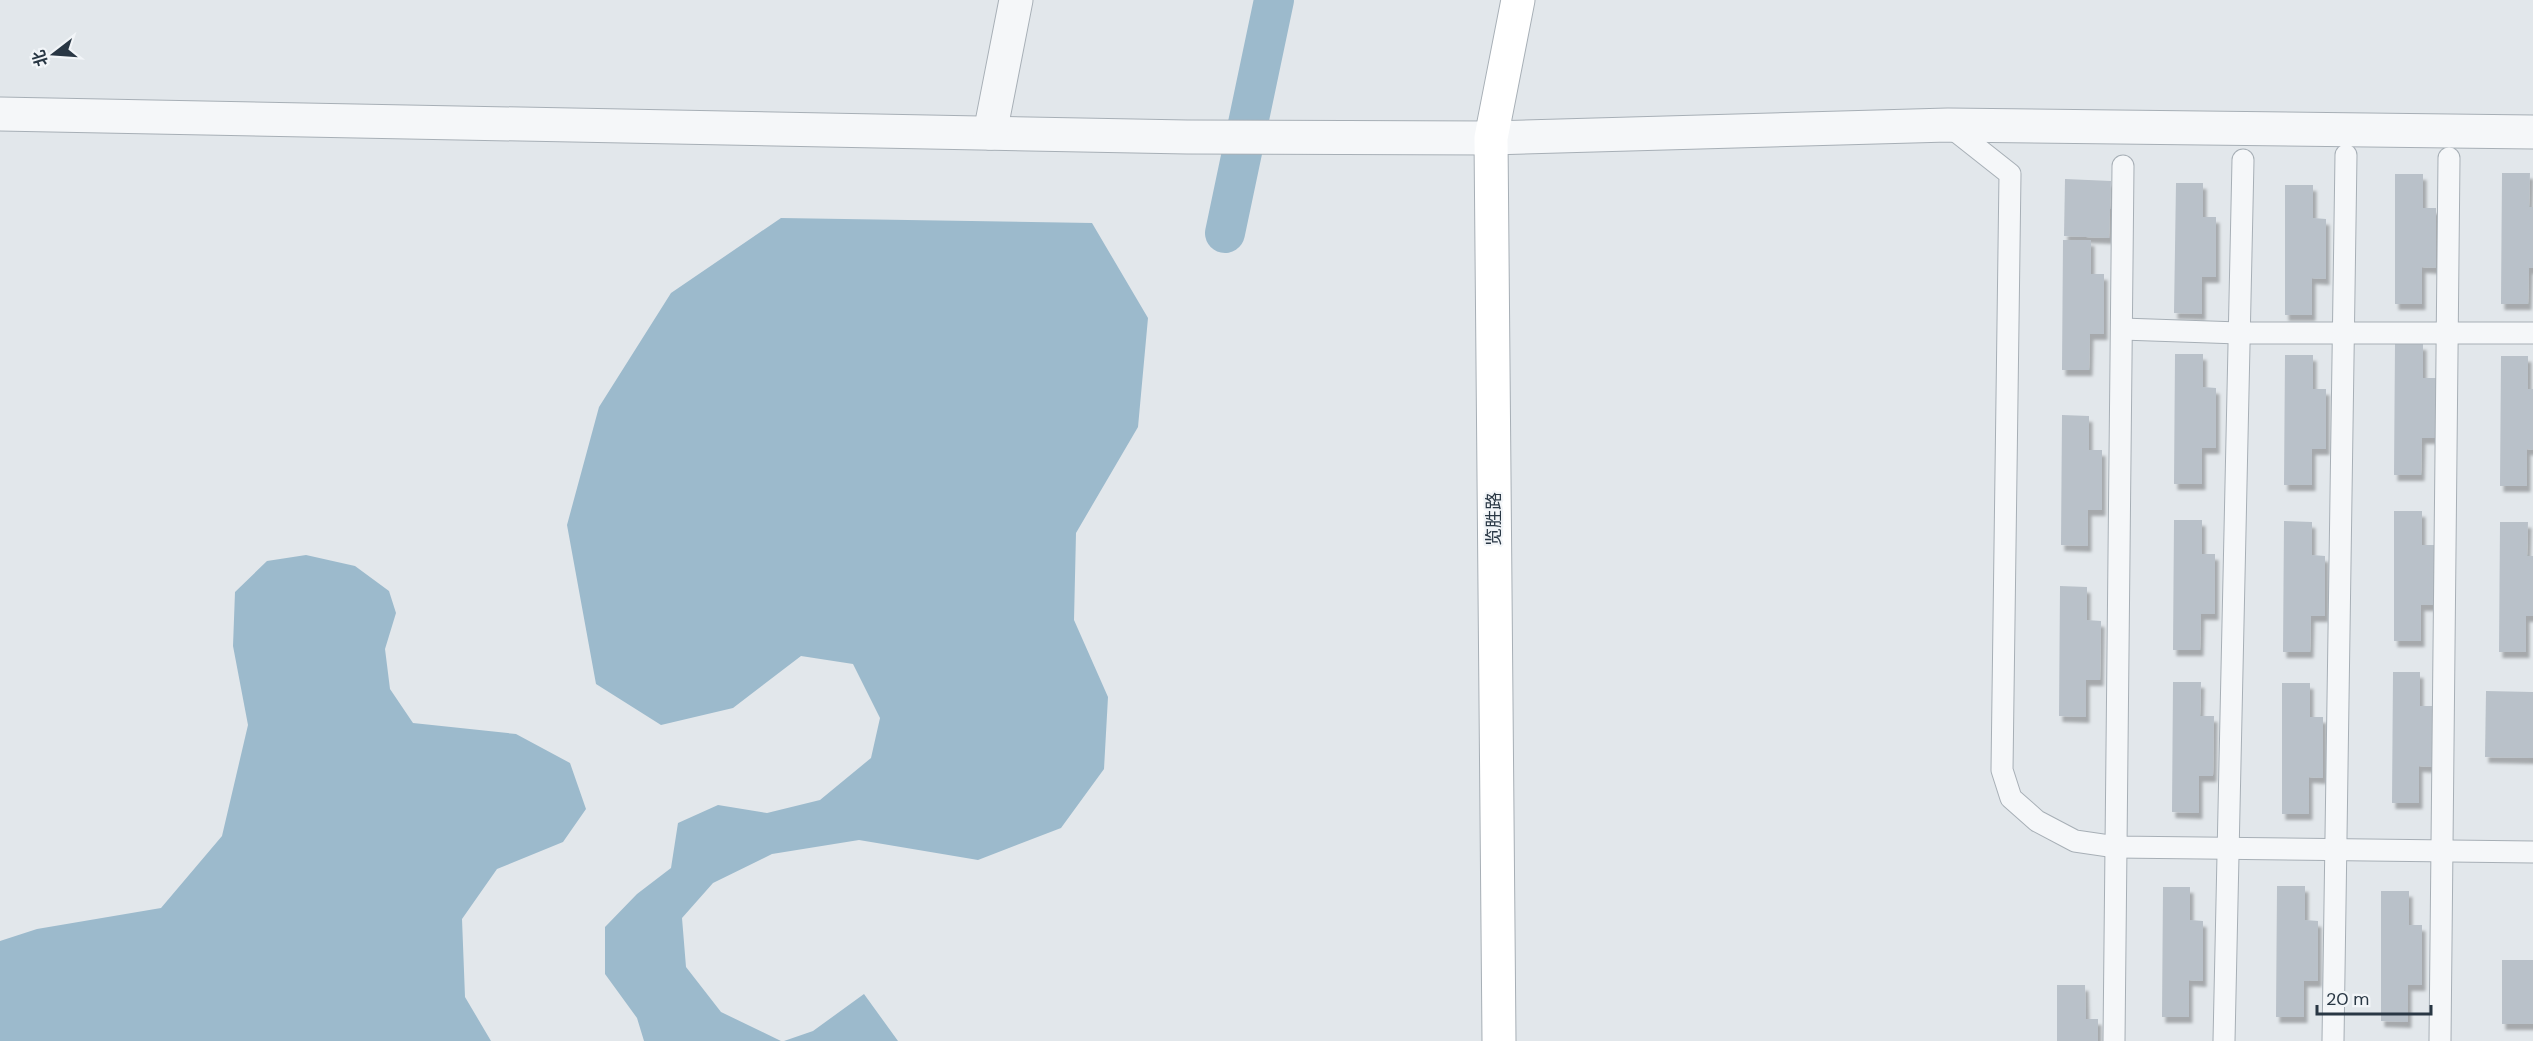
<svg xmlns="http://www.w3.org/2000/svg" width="2533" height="1041" font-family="'DM Sans','Noto Sans SC',sans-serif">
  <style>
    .water { fill: #9cbacc }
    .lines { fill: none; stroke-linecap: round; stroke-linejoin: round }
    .canal { stroke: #9cbacc; stroke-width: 40 }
    .building { fill: #b9c1c9; filter: url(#shadow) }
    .service-casing { stroke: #a7afb6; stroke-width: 23 }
    .minor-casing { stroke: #a7afb6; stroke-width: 35 }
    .secondary-casing { stroke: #a7afb6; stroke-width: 35 }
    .service { stroke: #f5f7f9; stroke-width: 21 }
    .minor { stroke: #f5f7f9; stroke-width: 33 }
    .secondary { stroke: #fff; stroke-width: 33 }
    .labels { text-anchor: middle; stroke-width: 4.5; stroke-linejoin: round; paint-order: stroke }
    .street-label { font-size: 18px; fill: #293744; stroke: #f2f5f8 }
  </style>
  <defs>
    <filter id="shadow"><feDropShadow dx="3.5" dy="6" stdDeviation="1.5" flood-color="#0004"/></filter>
  </defs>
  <rect width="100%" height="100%" fill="#e2e7eb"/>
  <g class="water">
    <polygon points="781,218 1092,223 1148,318 1138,427 1076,533 1074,620 1108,697 1104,769 1061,828 978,860 859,840 772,854 713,883 682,918 686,967 721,1012 781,1041 644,1041 637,1018 605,974 605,927 637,894 671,868 678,823 718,805 767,813 820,800 871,758 880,718 853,664 801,656 733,708 661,725 596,684 567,525 599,407 671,293"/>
    <polygon points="306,555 355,566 389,591 396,613 385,649 390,689 413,723 516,734 570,763 586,809 563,842 497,869 462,919 465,997 491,1041 0,1041 0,941 37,929 161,908 222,836 248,725 233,646 235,592 267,561"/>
    <polygon points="864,994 898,1041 784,1041 813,1031"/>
  </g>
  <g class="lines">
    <polyline class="canal" points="1225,233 1274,0"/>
  </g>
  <g class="building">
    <polygon points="2502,173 2530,173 2529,207 2533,207 2533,268 2529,268 2528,304 2501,304"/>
    <polygon points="2395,174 2423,174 2423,208 2436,208 2436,268 2422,267 2422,304 2395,304"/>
    <polygon points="2065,179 2111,181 2109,238 2064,236"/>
    <polygon points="2176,183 2203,183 2203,217 2216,217 2216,277 2202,277 2202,314 2174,313"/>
    <polygon points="2285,185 2313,185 2313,218 2326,219 2326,279 2312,278 2312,315 2285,315"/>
    <polygon points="2063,240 2091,240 2091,274 2104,274 2104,334 2090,334 2089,370 2062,370"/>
    <polygon points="2395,344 2423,344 2423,378 2436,378 2435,438 2422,438 2421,475 2394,475"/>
    <polygon points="2175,354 2203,354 2203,387 2216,388 2216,448 2202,448 2202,484 2174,484"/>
    <polygon points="2285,355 2313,355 2313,389 2326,389 2326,449 2312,449 2312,485 2284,485"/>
    <polygon points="2501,356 2528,356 2528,389 2533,389 2533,450 2527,449 2527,486 2500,486"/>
    <polygon points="2062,415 2089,416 2089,450 2102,450 2102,510 2088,510 2088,546 2061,545"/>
    <polygon points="2394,511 2422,511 2422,545 2435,545 2435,605 2421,605 2421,641 2394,641"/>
    <polygon points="2174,520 2202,520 2202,554 2215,554 2215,614 2201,614 2200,650 2173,650"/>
    <polygon points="2284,521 2312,522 2312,555 2325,556 2325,616 2311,616 2310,652 2283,652"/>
    <polygon points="2500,522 2528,522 2527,556 2533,556 2533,616 2526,616 2526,652 2499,652"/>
    <polygon points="2060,586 2087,587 2087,620 2101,621 2100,680 2086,680 2086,717 2059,716"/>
    <polygon points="2393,672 2420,672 2420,706 2433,706 2433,767 2419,766 2419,803 2392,803"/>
    <polygon points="2173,682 2201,682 2200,716 2214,716 2213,776 2199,776 2199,813 2172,812"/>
    <polygon points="2282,683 2310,683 2310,717 2323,717 2323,778 2309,777 2309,814 2282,814"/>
    <polygon points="2486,691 2533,692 2533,758 2485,757"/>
    <polygon points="2277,886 2305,886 2305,920 2318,921 2318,981 2304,981 2304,1017 2276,1017"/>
    <polygon points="2163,887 2190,887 2190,920 2203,921 2203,981 2189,980 2189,1017 2162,1017"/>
    <polygon points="2381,891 2409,891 2409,925 2422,925 2422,985 2408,985 2408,1022 2381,1021"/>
    <rect x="2502" y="960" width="31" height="64"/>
    <polygon points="2057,985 2085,985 2086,1019 2098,1019 2098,1041 2057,1041"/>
  </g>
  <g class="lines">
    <g class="service-casing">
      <g id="service">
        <polyline points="1948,125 2010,174 2002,770 2011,798 2037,821 2075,841 2116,847 2533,852"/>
        <polyline points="2122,329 2239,333 2533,333"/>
        <polyline points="2114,1041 2123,166"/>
        <polyline points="2224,1041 2243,160"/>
        <polyline points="2333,1041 2346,155"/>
        <polyline points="2440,1041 2449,158"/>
      </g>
    </g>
    <g class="minor-casing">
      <g id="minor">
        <polyline points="0,114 1187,137 1491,138 1948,125 2533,132"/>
        <polyline points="990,133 1016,0"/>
      </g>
    </g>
    <g class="secondary-casing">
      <polyline id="secondary" points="1499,1041 1491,138 1518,0"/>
    </g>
    <use href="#service" class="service"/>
    <use href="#minor" class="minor"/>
    <use href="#secondary" class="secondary"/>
  </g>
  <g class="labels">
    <g class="street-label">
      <text transform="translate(1494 519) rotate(-90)" y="6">览胜路</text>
    </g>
  </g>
  <g transform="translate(54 54) rotate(253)" stroke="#f2f5f8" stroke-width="4.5" paint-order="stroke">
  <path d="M0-4.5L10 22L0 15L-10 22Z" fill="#293744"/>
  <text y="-9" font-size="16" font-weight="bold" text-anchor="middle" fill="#293744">北</text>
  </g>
  <path d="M2317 1005v9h114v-9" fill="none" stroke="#293744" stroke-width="3"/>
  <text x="2326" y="1005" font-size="18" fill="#293744" stroke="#f2f5f8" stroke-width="4.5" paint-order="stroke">20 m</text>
</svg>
